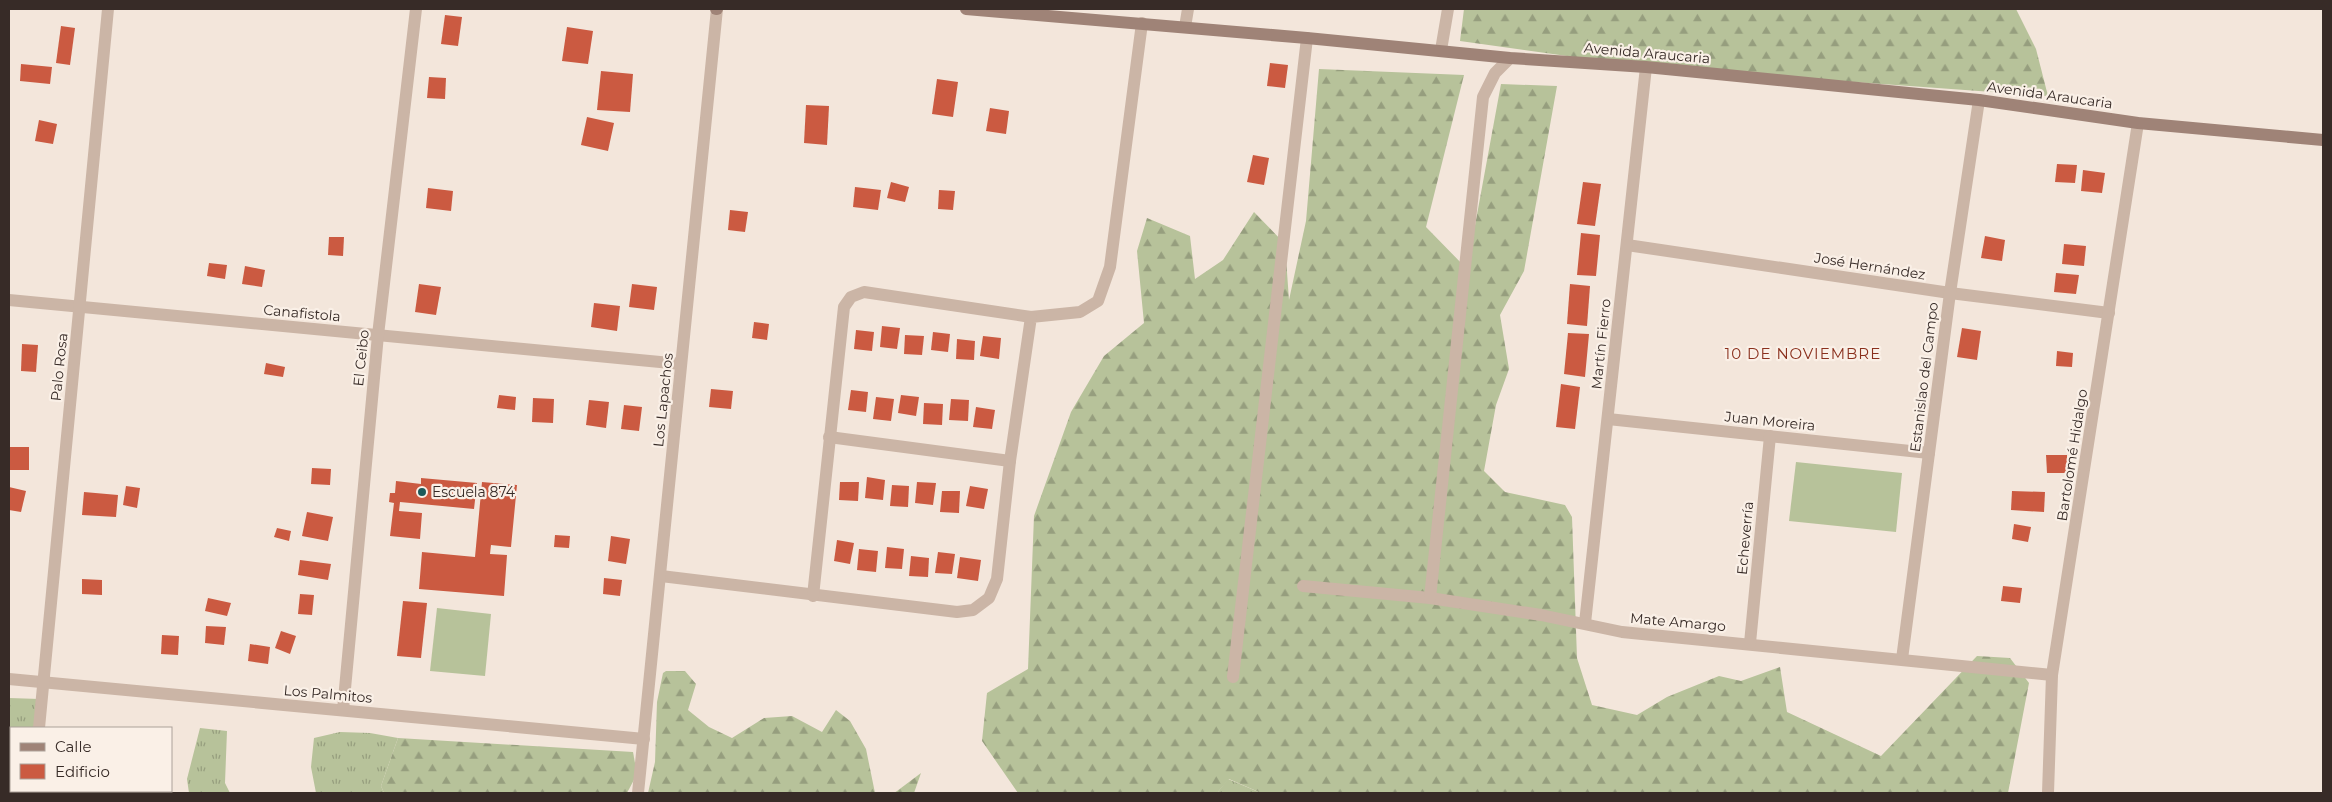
<svg xmlns="http://www.w3.org/2000/svg" width="2332" height="802" font-family="Montserrat,sans-serif">
  <style>
    .grass { fill: url(#grass-tufts) }
    .forest { fill: url(#forest-firs) }
    .pitch { fill: #b7c29a }
    .building { fill: #cb5a41 }
    .lines { fill: none; stroke-linecap: round; stroke-linejoin: round }
    .street { stroke: #cbb5a6; stroke-width: 12 }
    .secondary { stroke: #9f8377; stroke-width: 12 }
    .poi-dot { fill: #1b5a5b; stroke: #faf0e7; stroke-width: 2 }
    .labels { text-anchor: middle; stroke-width: 4.5; stroke-linejoin: round; paint-order: stroke }
    .street-label { font-size: 14px; fill: #372b27; stroke: #faf0e7 }
    .poi-label { font-size: 14px; fill: #372b27; stroke: #faf0e7; text-anchor: start }
    .neighbourhood-label { font-size: 15px; letter-spacing: 1px; fill: #8a301d; stroke: #faf0e7 }
  </style>
  <defs>
    <pattern id="grass-tufts" width="24" height="20" patternUnits="userSpaceOnUse" patternTransform="scale(1.25)"><rect width="24" height="20" fill="#b7c29a"/><path d="M3 7l-1-3M5 7V3M7 7l1-3M15 17l-1-3M17 17v-4M19 17l1-3" fill="none" stroke="#969e7e"/></pattern>
    <pattern id="forest-firs" width="22" height="20" patternUnits="userSpaceOnUse" patternTransform="scale(1.25)"><rect width="22" height="20" fill="#b7c29a"/><path d="M5 1l3.5 6h-7zM16 11l3.5 6h-7z" fill="#969e7e"/></pattern>
  </defs>
  <rect width="100%" height="100%" fill="#f3e6db"/>
  <g class="grass">
    <polygon points="9,698 40,699 36,728 11,728 11,791 27,791 27,793 9,793"/>
    <polygon points="200,728 227,731 225,783 230,793 189,793 187,779"/>
    <polygon points="340,732 370,733 398,738 381,786 384,793 316,793 311,767 314,738"/>
    <polygon points="1228,779 1261,793 1217,793"/>
  </g>
  <g class="forest">
    <polygon points="1464,9 2016,9 2036,49 2048,96 1646,67 1460,41"/>
    <polygon points="1319,69 1464,75 1426,227 1467,269 1501,84 1557,86 1524,271 1500,315 1509,369 1496,405 1484,471 1505,492 1565,505 1572,517 1577,658 1592,705 1637,715 1667,697 1719,676 1741,681 1780,667 1787,712 1881,756 1977,656 2010,658 2029,683 2008,793 1261,793 1229,779 1217,793 1018,793 982,741 987,693 1028,669 1034,516 1071,412 1104,356 1144,323 1137,251 1147,218 1190,236 1195,279 1223,260 1254,212 1285,244 1289,300 1306,221"/>
    <polygon points="666,671 685,671 696,684 688,710 709,727 732,738 764,718 792,716 822,732 836,710 850,721 866,749 875,793 648,793 655,762 657,702 663,673"/>
    <polygon points="398,738 633,752 637,774 627,793 384,793 381,786"/>
    <polygon points="921,773 914,793 894,793 897,791"/>
  </g>
  <g class="pitch">
    <polygon points="1796,462 1902,473 1896,532 1789,521"/>
    <polygon points="437,608 491,614 485,676 430,671"/>
  </g>
  <g class="building">
    <polygon points="445,15 462,17 458,46 441,44"/>
    <polygon points="61,26 75,28 70,65 56,63"/>
    <polygon points="567,27 593,31 588,64 562,61"/>
    <polygon points="1270,63 1288,65 1285,88 1267,86"/>
    <polygon points="21,64 52,67 50,84 20,81"/>
    <polygon points="601,71 633,74 630,112 597,110"/>
    <polygon points="429,77 446,78 445,99 427,98"/>
    <polygon points="937,79 958,82 953,117 932,114"/>
    <polygon points="806,105 829,106 827,145 804,143"/>
    <polygon points="990,108 1009,111 1006,134 986,131"/>
    <polygon points="587,117 614,123 608,151 581,145"/>
    <polygon points="39,120 57,124 53,144 35,141"/>
    <polygon points="1253,155 1269,158 1264,185 1247,182"/>
    <polygon points="2057,164 2077,165 2075,183 2055,182"/>
    <polygon points="2083,170 2105,173 2102,193 2081,191"/>
    <polygon points="891,182 909,187 905,202 887,198"/>
    <polygon points="1583,182 1601,184 1595,226 1577,224"/>
    <polygon points="855,187 881,190 878,210 853,207"/>
    <polygon points="428,188 453,191 451,211 426,208"/>
    <polygon points="939,190 955,191 953,210 938,209"/>
    <polygon points="730,210 748,212 745,232 728,230"/>
    <polygon points="1581,233 1600,235 1596,276 1577,275"/>
    <polygon points="1985,236 2005,240 2002,261 1981,258"/>
    <polygon points="329,237 344,237 343,256 328,255"/>
    <polygon points="2064,244 2086,246 2084,266 2062,264"/>
    <polygon points="209,263 227,265 225,279 207,276"/>
    <polygon points="245,266 265,270 262,287 242,284"/>
    <polygon points="2056,273 2079,275 2076,294 2054,292"/>
    <polygon points="419,284 441,287 436,315 415,312"/>
    <polygon points="632,284 657,287 654,310 629,307"/>
    <polygon points="1570,284 1590,286 1587,326 1567,324"/>
    <polygon points="594,303 620,306 617,331 591,327"/>
    <polygon points="754,322 769,324 767,340 752,338"/>
    <polygon points="882,326 900,328 897,349 880,347"/>
    <polygon points="1962,328 1981,331 1977,360 1957,357"/>
    <polygon points="856,330 874,332 872,351 854,349"/>
    <polygon points="933,332 950,334 948,352 931,350"/>
    <polygon points="1568,333 1589,334 1585,377 1564,374"/>
    <polygon points="905,335 924,336 922,355 904,354"/>
    <polygon points="983,336 1001,338 999,359 980,356"/>
    <polygon points="957,339 975,341 974,360 956,359"/>
    <polygon points="22,344 38,345 36,372 21,371"/>
    <polygon points="2057,351 2073,353 2072,367 2056,366"/>
    <polygon points="266,363 285,367 283,377 264,374"/>
    <polygon points="1561,384 1580,387 1575,429 1556,427"/>
    <polygon points="711,389 733,391 731,409 709,407"/>
    <polygon points="851,390 868,392 866,412 848,410"/>
    <polygon points="499,395 516,397 515,410 497,408"/>
    <polygon points="901,395 919,397 916,416 898,413"/>
    <polygon points="876,397 894,399 891,421 873,419"/>
    <polygon points="533,398 554,399 553,423 532,422"/>
    <polygon points="951,399 969,400 968,421 949,420"/>
    <polygon points="589,400 609,402 606,428 586,425"/>
    <polygon points="924,403 943,404 942,425 923,424"/>
    <polygon points="624,405 642,407 639,431 621,429"/>
    <polygon points="976,407 995,410 992,429 973,427"/>
    <rect x="9" y="447" width="20" height="23"/>
    <polygon points="2046,455 2067,455 2067,473 2047,473"/>
    <polygon points="312,468 331,469 330,485 311,484"/>
    <polygon points="867,477 885,480 883,500 865,498"/>
    <polygon points="421,478 477,483 474,509 400,502 399,511 422,513 420,539 390,536 394,503 389,502 390,493 395,493 396,481 421,484"/>
    <polygon points="482,482 517,485 511,547 491,545 490,554 507,555 504,596 419,589 422,552 475,557"/>
    <polygon points="840,482 859,482 858,501 839,500"/>
    <polygon points="917,482 936,483 933,505 915,503"/>
    <polygon points="892,485 909,486 908,507 890,506"/>
    <polygon points="126,486 140,488 137,508 123,505"/>
    <polygon points="970,486 988,489 984,509 966,506"/>
    <polygon points="9,487 26,491 21,512 9,510"/>
    <polygon points="942,491 960,491 959,513 940,512"/>
    <polygon points="2012,491 2045,492 2044,512 2011,510"/>
    <polygon points="84,492 118,495 116,517 82,515"/>
    <polygon points="307,512 333,517 328,541 302,536"/>
    <polygon points="2014,524 2031,527 2028,542 2012,539"/>
    <polygon points="277,528 291,531 289,541 274,537"/>
    <polygon points="555,535 570,536 569,548 554,547"/>
    <polygon points="611,536 630,539 626,564 608,561"/>
    <polygon points="837,540 854,543 850,564 834,561"/>
    <polygon points="887,547 904,549 902,569 885,568"/>
    <polygon points="859,549 878,551 876,572 857,570"/>
    <polygon points="938,552 955,554 952,574 935,573"/>
    <polygon points="911,556 929,558 928,577 909,576"/>
    <polygon points="960,557 981,560 978,581 957,578"/>
    <polygon points="300,560 331,564 328,580 298,575"/>
    <polygon points="604,578 622,580 620,596 603,594"/>
    <polygon points="82,579 102,580 102,595 82,594"/>
    <polygon points="2003,586 2022,588 2020,603 2001,601"/>
    <polygon points="300,594 314,595 312,615 298,614"/>
    <polygon points="208,598 231,603 227,616 205,611"/>
    <polygon points="403,601 427,603 421,658 397,656"/>
    <polygon points="206,626 226,627 224,645 205,643"/>
    <polygon points="281,631 296,636 290,654 275,648"/>
    <polygon points="162,635 179,636 178,655 161,654"/>
    <polygon points="250,644 270,647 268,664 248,661"/>
    <rect x="57" y="791" width="55" height="2"/>
  </g>
  <g class="lines">
    <g class="street">
      <polyline points="1185,27 1188,9"/>
      <polyline points="1441,50 1448,9"/>
      <polyline points="1627,245 1950,293 2109,313"/>
      <polyline points="9,300 681,364"/>
      <polyline points="1608,419 1929,453"/>
      <polyline points="829,437 1010,461"/>
      <polyline points="661,576 957,612 973,610 989,598 997,579 1010,461 1031,317 1080,312 1098,301 1110,267 1142,23"/>
      <polyline points="1303,586 1430,598 1541,615 1622,632 2052,675"/>
      <polyline points="813,596 844,307 851,297 864,292 1031,317"/>
      <polyline points="1430,598 1483,97 1495,73 1510,58"/>
      <polyline points="1585,623 1646,67"/>
      <polyline points="1750,643 1770,436"/>
      <polyline points="1902,659 1950,293 1979,100"/>
      <polyline points="1233,677 1307,38"/>
      <polyline points="9,679 644,739"/>
      <polyline points="343,710 378,335 416,9"/>
      <polyline points="39,728 108,9"/>
      <polyline points="35,793 35,791"/>
      <polyline points="638,793 717,9"/>
      <polyline points="2048,793 2052,675 2138,123"/>
    </g>
    <g class="secondary">
      <polyline points="716,9 717,9"/>
      <polyline points="966,9 1307,38 1510,58 1646,67 1979,100 2138,123 2323,140"/>
    </g>
  </g>
  <circle class="poi-dot" cx="422" cy="492" r="5"/>
  <g class="labels">
    <g class="street-label">
      <text transform="translate(1647 53) rotate(5)" y="5">Avenida Araucaria</text>
      <text transform="translate(2050 95) rotate(8)" y="5">Avenida Araucaria</text>
      <text transform="translate(1870 266) rotate(9)" y="5">José Hernández</text>
      <text transform="translate(302 313) rotate(5)" y="5">Canafistola</text>
      <text transform="translate(1601 344) rotate(-84)" y="5">Martín Fierro</text>
      <text transform="translate(361 358) rotate(-84)" y="5">El Ceibo</text>
      <text transform="translate(59 367) rotate(-84)" y="5">Palo Rosa</text>
      <text transform="translate(1924 377) rotate(-83)" y="5">Estanislao del Campo</text>
      <text transform="translate(663 400) rotate(-84)" y="5">Los Lapachos</text>
      <text transform="translate(1770 421) rotate(6)" y="5">Juan Moreira</text>
      <text transform="translate(2072 455) rotate(-81)" y="5">Bartolomé Hidalgo</text>
      <text transform="translate(1745 538) rotate(-85)" y="5">Echeverría</text>
      <text transform="translate(1678 622) rotate(5)" y="5">Mate Amargo</text>
      <text transform="translate(328 694) rotate(5)" y="5">Los Palmitos</text>
    </g>
    <g class="poi-label">
      <text x="432" y="497">Escuela 874</text>
    </g>
    <g class="neighbourhood-label">
      <text x="1803" y="359">10 DE NOVIEMBRE</text>
    </g>
  </g>
  <rect width="2332" height="802" fill="none" stroke="#372b27" stroke-width="20"/>
  <rect x="10" y="727" width="162" height="65" fill="#faf0e7" stroke="#aca19a"/>
  <rect x="20" y="743" width="25" height="8" fill="#9f8377" stroke="#aca19a"/>
  <text x="55" y="752" font-size="15" fill="#372b27">Calle</text>
  <rect x="20" y="764" width="25" height="15" fill="#cb5a41" stroke="#aca19a"/>
  <text x="55" y="777" font-size="15" fill="#372b27">Edificio</text>
</svg>
